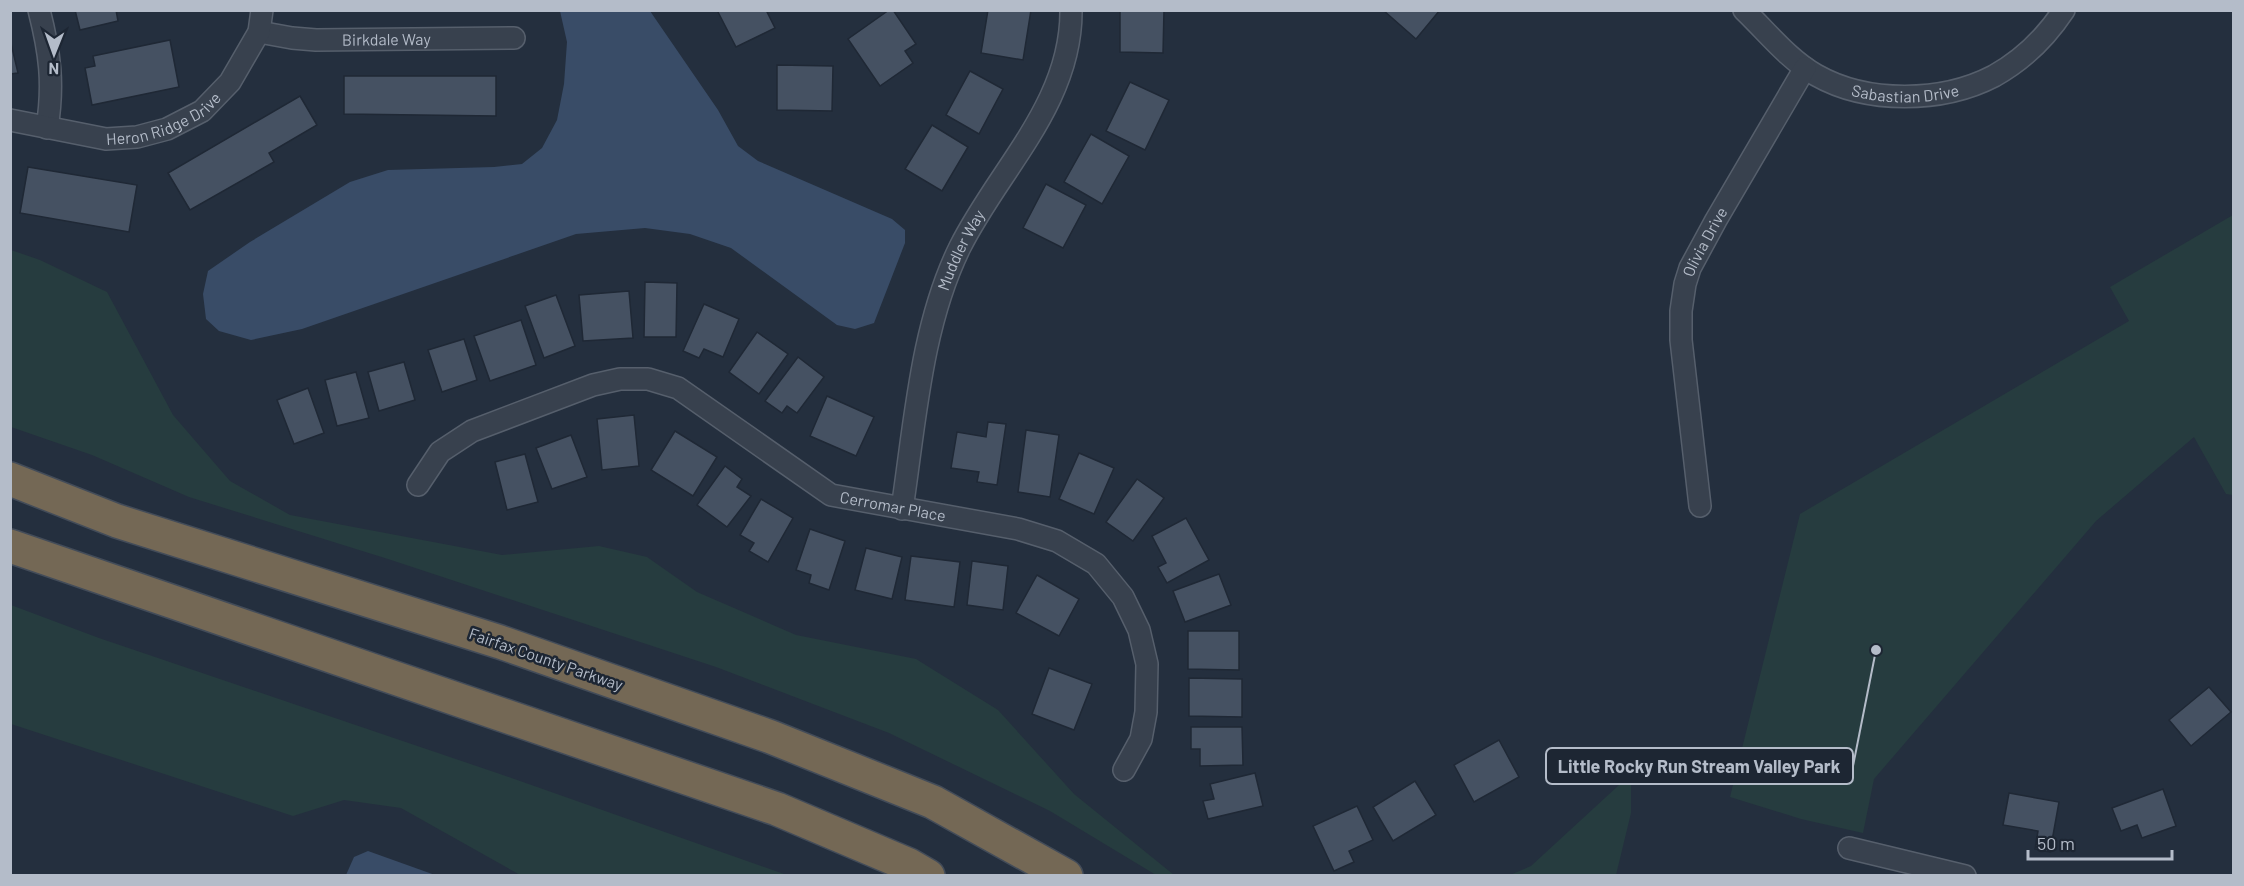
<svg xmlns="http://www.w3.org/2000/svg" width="2244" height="886" font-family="Barlow,sans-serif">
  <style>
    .green { fill: #263c3f }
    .water { fill: #394c67 }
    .building { fill: #455162; stroke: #1f2835; stroke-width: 1.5 }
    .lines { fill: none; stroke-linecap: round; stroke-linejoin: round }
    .minor-casing { stroke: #565f6c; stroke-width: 24 }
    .motorway-casing { stroke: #434c59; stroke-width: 36 }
    .minor { stroke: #38414e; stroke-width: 21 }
    .motorway { stroke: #746855; stroke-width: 33 }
    .labels { text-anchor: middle; stroke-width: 5; stroke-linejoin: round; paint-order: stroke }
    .street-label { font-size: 16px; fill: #b4bcc9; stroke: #1d2633 }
    .leader { fill: none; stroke: #b4bcc9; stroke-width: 2 }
    .callout-dot { fill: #b4bcc9; stroke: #1d2633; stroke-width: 2 }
    .callout { fill: #1d2633; stroke: #b4bcc9; stroke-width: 2 }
    .callout-label { font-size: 18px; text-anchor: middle; font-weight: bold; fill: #b4bcc9 }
  </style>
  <rect width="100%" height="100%" fill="#242f3e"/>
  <g class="green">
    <polygon points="2233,215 2233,495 2226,494 2194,437 2096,521 1874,779 1863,833 1801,819 1730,797 1800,514 2129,321 2110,287"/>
    <polygon points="11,250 40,260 107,292 173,415 230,481 290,515 502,555 599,546 647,557 697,592 796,635 916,659 998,710 1074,794 1174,875 1156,875 1050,811 889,733 716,667 388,559 189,497 92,455 11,427"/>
    <polygon points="11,605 99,638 497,773 787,875 520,875 401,808 344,800 293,816 11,724"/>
    <polygon points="1631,774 1631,813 1616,875 1510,875 1531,866"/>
  </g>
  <g class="water">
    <polygon points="560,11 650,11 718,110 738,146 758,161 892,219 905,230 905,243 874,323 855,329 837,325 731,248 690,234 645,228 576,234 302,329 251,340 219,331 206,319 203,294 208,271 250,242 350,182 388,170 494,167 522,164 542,148 557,120 564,84 567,42"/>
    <polygon points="368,851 435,875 346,875 354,857"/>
  </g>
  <g class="building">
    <polygon points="75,10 116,10 118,21 80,30"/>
    <polygon points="717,10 766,10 775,28 736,47"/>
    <polygon points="889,10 893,10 916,44 905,51 913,63 880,86 848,39"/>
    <polygon points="988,10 1031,10 1023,60 981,53"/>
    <polygon points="1120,10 1164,10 1163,53 1120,52"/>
    <polygon points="1383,10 1440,10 1416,39"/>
    <polygon points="10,39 18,73 10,74"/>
    <polygon points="170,40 179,87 92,105 85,68 95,66 93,56"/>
    <polygon points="777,65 833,66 832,111 777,110"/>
    <polygon points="970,71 1003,89 979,134 946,115"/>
    <polygon points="344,76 496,76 496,116 344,114"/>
    <polygon points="1130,82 1169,100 1145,150 1106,131"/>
    <polygon points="300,96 317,125 269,153 274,162 190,210 168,173"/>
    <polygon points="932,125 968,147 942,191 905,169"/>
    <polygon points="1091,134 1129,156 1102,204 1064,182"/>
    <polygon points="28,167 137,185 129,232 20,213"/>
    <polygon points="1046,184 1086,205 1063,248 1023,228"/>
    <polygon points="645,282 677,283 676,337 644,337"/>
    <polygon points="629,291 633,338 583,341 579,295"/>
    <polygon points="556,295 575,346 544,358 525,306"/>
    <polygon points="704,304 739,319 723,357 704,349 699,358 683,351"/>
    <polygon points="521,320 536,365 490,381 474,336"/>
    <polygon points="757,332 788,354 759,394 729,372"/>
    <polygon points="464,339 477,380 442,392 428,350"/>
    <polygon points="798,357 824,377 797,413 787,406 782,413 765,401"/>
    <polygon points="404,362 415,400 379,411 368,372"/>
    <polygon points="356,372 369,418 337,426 325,380"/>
    <polygon points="308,388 324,433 294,444 277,400"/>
    <polygon points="827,396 874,417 856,456 810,436"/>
    <polygon points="634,415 639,466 602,470 597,419"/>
    <polygon points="988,422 1006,424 997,485 977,482 979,472 951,468 957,432 986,437"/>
    <polygon points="1026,430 1059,435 1050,497 1018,492"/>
    <polygon points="675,431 717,457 693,496 651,470"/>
    <polygon points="571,435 587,477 552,489 536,448"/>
    <polygon points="1079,453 1114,468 1094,514 1059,499"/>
    <polygon points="525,454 538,502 507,510 495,462"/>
    <polygon points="725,466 742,479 737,487 751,496 727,527 697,505"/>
    <polygon points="1137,479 1164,498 1133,541 1106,522"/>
    <polygon points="761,499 793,518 768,562 749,551 754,543 740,535"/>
    <polygon points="1186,518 1209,560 1167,583 1158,567 1166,563 1152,536"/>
    <polygon points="810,529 845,541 829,590 809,583 811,575 796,570"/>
    <polygon points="866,548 902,557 892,599 855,590"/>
    <polygon points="911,556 960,562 954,607 905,600"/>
    <polygon points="972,561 1008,566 1003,610 967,605"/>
    <polygon points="1219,574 1231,605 1185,622 1173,591"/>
    <polygon points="1037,575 1079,599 1059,636 1016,613"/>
    <polygon points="1188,631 1239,631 1239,670 1188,669"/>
    <polygon points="1049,668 1092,684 1074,730 1032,714"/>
    <polygon points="1189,678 1242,679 1242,717 1189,716"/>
    <polygon points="2209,687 2231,712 2191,746 2169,720"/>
    <polygon points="1191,727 1242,727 1243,765 1200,766 1200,749 1191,749"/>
    <polygon points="1499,740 1519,777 1474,802 1454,765"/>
    <polygon points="1255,773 1263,806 1208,819 1203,801 1214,799 1210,784"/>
    <polygon points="1415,781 1436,815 1393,841 1373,807"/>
    <polygon points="2163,789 2176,826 2142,838 2137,825 2121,831 2112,808"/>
    <polygon points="2009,793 2059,802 2050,852 2035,849 2038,831 2003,825"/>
    <polygon points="1357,806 1373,840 1349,851 1354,862 1334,871 1313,826"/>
  </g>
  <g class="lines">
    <g class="minor-casing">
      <g id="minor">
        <path d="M39,10c11,43 15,74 8,118"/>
        <path id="s1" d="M1744,10c23,22 44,49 72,65 51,29 126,28 178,1 29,-16 52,-39 70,-66"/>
        <path id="s2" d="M259,32l33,6 24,2 198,-2"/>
        <path id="s3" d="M10,120l96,19 31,-2 30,-8 35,-18 28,-29 29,-50 3,-22"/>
        <path id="s4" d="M418,485l22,-33 32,-21 121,-46 27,-6h28l30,9 153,107 187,34 39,12 39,23 27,33 16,33 8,34 -1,48 -5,27 -17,31"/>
        <path id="s5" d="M1700,506l-19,-166v-29l4,-27 5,-16 26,-48 89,-152"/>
        <path id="s6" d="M902,509c13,-86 19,-183 58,-262 39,-78 112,-144 111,-237"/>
        <polyline points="1849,848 1965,876"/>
      </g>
    </g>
    <g class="motorway-casing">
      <g id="motorway">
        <polyline points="10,479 117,521 500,642 771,737 933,802 1066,876"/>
        <polyline points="10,546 777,809 909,865 928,876"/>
      </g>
    </g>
    <use href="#minor" class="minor"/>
    <use href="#motorway" class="motorway"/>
  </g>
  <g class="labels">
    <g class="street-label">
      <text dy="6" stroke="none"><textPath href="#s2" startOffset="128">Birkdale Way</textPath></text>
      <text dy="6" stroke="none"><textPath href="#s1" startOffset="190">Sabastian Drive</textPath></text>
      <text dy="6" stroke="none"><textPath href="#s3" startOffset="160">Heron Ridge Drive</textPath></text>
      <text dy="6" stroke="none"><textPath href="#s5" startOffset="270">Olivia Drive</textPath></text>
      <text dy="6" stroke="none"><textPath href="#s6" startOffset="267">Muddler Way</textPath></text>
      <text dy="6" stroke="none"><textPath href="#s4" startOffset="544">Cerromar Place</textPath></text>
      <text transform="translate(546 659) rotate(19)" y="6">Fairfax County Parkway</text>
    </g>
  </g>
  <path class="leader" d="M1876 650L1853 766"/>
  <circle class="callout-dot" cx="1876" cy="650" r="6"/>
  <rect class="callout" x="1546" y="748" width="307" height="36" rx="6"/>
  <g class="callout-label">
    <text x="1699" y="773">Little Rocky Run Stream Valley Park</text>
  </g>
  <rect width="2244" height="886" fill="none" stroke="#b4bcc9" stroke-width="24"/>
  <g transform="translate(54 54) rotate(181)" stroke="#1d2633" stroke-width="4.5" paint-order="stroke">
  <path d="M0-4.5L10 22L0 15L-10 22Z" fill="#b4bcc9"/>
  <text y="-9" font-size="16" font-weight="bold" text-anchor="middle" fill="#b4bcc9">N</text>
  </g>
  <path d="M2028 850v9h144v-9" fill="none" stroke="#b4bcc9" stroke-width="3"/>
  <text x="2037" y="850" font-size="18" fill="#b4bcc9" stroke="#1d2633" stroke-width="4.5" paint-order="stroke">50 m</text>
</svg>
